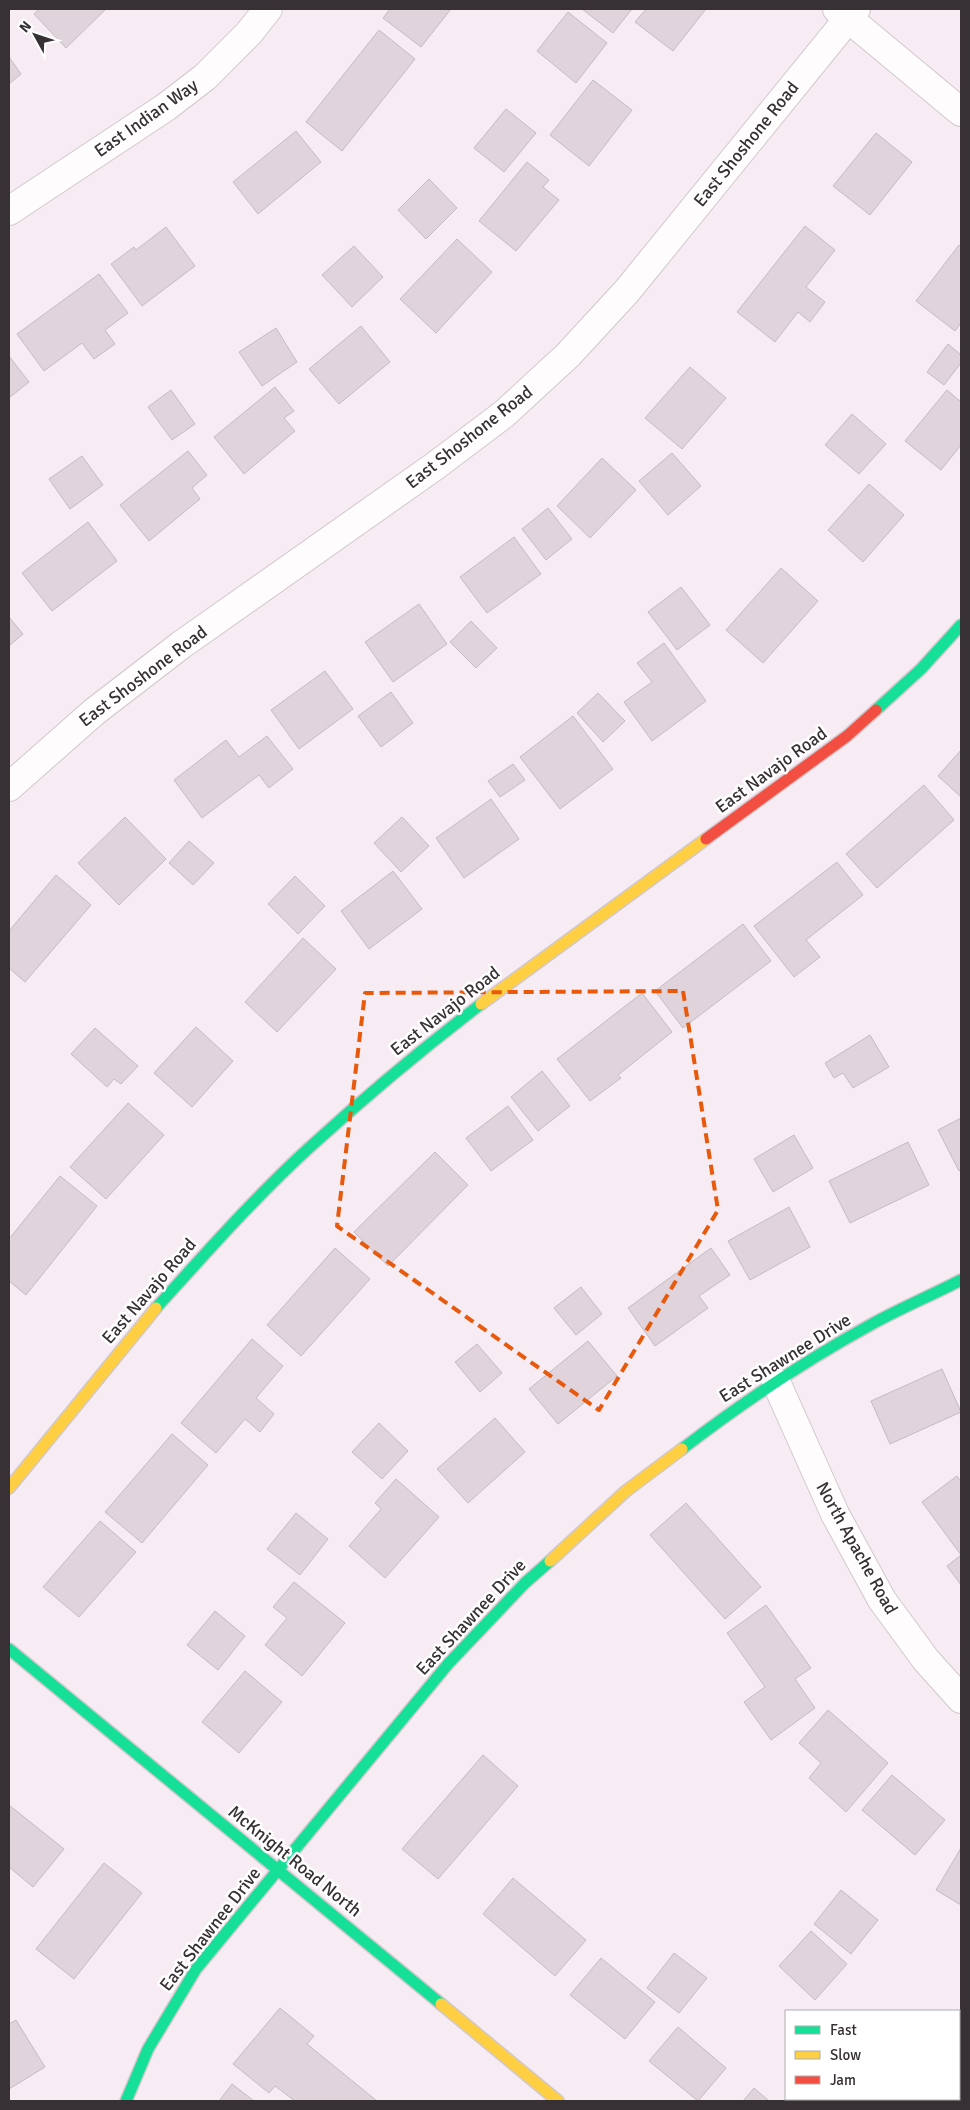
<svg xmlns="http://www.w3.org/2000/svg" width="970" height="2110" font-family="Signika,sans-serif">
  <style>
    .building { fill: #e1d3dc; stroke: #c4bcc2 }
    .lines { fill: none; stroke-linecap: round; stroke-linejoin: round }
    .street-casing { stroke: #d1c8cd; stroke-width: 30 }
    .fast-casing { stroke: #d1c8cd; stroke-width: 14 }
    .slow-casing { stroke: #d1c8cd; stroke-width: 14 }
    .jam-casing { stroke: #d1c8cd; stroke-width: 14 }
    .street { stroke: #fefcfd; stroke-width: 28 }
    .fast { stroke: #16e098; stroke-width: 11 }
    .slow { stroke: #ffcf43; stroke-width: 11 }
    .jam { stroke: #f24e42; stroke-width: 11 }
    .marked { fill: none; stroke: #e8590c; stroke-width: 4; stroke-dasharray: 10 6; stroke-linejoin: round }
    .labels { text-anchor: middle; stroke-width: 5; stroke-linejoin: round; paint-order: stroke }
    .street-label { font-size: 18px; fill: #373034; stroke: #fff }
  </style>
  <rect width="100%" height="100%" fill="#f7ecf3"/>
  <g class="building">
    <polygon points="39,9 106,9 66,48 34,14"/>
    <polygon points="390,9 451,9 421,47 383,18"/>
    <polygon points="582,9 632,9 613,33"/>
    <polygon points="646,9 706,9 673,51 635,22"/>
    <polygon points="568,12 607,43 576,83 537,51"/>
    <polygon points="379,30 415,59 342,151 306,122"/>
    <polygon points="9,57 21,74 9,84"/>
    <polygon points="593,80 632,110 589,166 550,135"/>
    <polygon points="506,109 536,133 504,172 474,148"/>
    <polygon points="296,131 321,162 258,214 233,182"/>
    <polygon points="876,133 912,162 870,215 833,186"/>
    <polygon points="527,162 549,180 543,187 559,200 516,251 479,221"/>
    <polygon points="429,179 457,208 426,239 398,210"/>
    <polygon points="805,226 835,250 806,287 825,302 810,322 798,312 775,342 737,312"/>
    <polygon points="166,227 195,266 142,306 111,264 134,247 136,250"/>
    <polygon points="457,239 492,272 436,333 400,299"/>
    <polygon points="959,245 961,247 961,323 955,331 916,301"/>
    <polygon points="354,246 383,277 352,307 322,275"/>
    <polygon points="99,274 128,313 105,330 115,344 94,359 82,343 44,371 17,334"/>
    <polygon points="361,326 390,362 339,404 309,369"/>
    <polygon points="276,328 297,362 262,386 239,352"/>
    <polygon points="948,344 961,355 961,363 944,385 927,372"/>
    <polygon points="9,356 29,382 9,398"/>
    <polygon points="690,367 726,398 682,449 645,418"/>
    <polygon points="275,387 294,411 284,418 295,431 244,474 214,437"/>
    <polygon points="171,390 195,424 172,440 148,407"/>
    <polygon points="947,390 961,402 961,445 941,470 905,441"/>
    <polygon points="852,414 886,444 859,474 825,445"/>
    <polygon points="188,451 207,475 192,488 200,499 149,541 120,505"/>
    <polygon points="672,453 701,486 668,515 639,481"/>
    <polygon points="82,456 103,485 70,509 49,479"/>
    <polygon points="602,458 636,490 590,538 557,506"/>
    <polygon points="869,484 904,515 863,562 828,530"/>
    <polygon points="548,508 572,539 546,560 522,529"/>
    <polygon points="88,522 117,561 52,611 22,573"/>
    <polygon points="514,537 541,574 487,613 460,577"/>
    <polygon points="781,568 818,601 763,663 726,630"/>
    <polygon points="681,587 710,625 677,650 648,612"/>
    <polygon points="419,604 447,644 393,682 365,642"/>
    <polygon points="9,617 23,634 9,646"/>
    <polygon points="471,621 497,648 476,668 450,642"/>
    <polygon points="664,643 706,701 652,741 624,702 652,682 637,663"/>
    <polygon points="325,671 353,709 299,749 271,710"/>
    <polygon points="391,692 413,723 381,747 358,716"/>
    <polygon points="598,693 625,721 603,742 577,713"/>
    <polygon points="573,716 613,769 560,809 520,757"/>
    <polygon points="267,736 293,769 269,788 259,775 202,818 174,780 226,740 239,757"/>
    <polygon points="961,750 961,797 938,776"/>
    <polygon points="513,764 525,780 500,797 488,781"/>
    <polygon points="924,785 954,820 877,888 846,854"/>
    <polygon points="491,799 519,839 464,878 436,838"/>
    <polygon points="125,817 166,859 119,905 78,863"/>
    <polygon points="402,817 429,846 401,872 374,843"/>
    <polygon points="189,841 214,863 193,885 169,863"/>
    <polygon points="837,862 863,895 806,940 820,957 794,977 754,926"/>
    <polygon points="393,871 422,909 369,949 341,911"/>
    <polygon points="56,875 91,905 25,982 9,968 9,931"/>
    <polygon points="295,876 325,906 298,934 268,904"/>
    <polygon points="743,924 771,961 683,1028 655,991"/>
    <polygon points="303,938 336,969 277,1032 245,1002"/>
    <polygon points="642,993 672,1032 618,1075 621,1078 590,1101 557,1059"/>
    <polygon points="196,1027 233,1061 192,1107 154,1073"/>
    <polygon points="95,1028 138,1066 121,1084 114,1079 107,1087 71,1054"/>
    <polygon points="870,1035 889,1067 853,1088 843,1073 834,1078 825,1063"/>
    <polygon points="542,1071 570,1106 538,1131 511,1097"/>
    <polygon points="128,1103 164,1135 106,1199 70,1167"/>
    <polygon points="508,1106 533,1140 491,1171 466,1138"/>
    <polygon points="961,1118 961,1170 959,1171 938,1130"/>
    <polygon points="794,1135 813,1168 773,1192 754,1159"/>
    <polygon points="908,1142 929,1185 850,1223 829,1181"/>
    <polygon points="435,1152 468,1185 388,1266 354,1232"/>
    <polygon points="60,1176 97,1206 26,1295 9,1281 9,1239"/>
    <polygon points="789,1207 810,1247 750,1280 728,1241"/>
    <polygon points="335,1248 370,1279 301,1356 267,1325"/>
    <polygon points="711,1248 730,1275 699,1296 708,1308 655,1346 628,1308"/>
    <polygon points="581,1287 602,1314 576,1335 554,1308"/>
    <polygon points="252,1339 283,1366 256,1398 274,1414 260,1432 245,1419 216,1453 181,1423"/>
    <polygon points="588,1341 617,1376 558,1424 529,1389"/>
    <polygon points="477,1344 502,1373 480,1392 455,1362"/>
    <polygon points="942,1369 961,1412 890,1444 871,1401"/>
    <polygon points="495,1418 525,1452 468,1503 437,1469"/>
    <polygon points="379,1423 408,1451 382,1479 352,1452"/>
    <polygon points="172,1434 208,1465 142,1543 105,1512"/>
    <polygon points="957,1476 961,1482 961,1585 947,1566 961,1555 922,1502"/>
    <polygon points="396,1479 439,1517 385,1578 349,1546 381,1509 375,1503"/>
    <polygon points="686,1503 761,1587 725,1619 650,1535"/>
    <polygon points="296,1513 328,1539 300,1575 267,1549"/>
    <polygon points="100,1521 136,1552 79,1617 43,1587"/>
    <polygon points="294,1582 345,1623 302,1676 265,1645 287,1618 273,1607"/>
    <polygon points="766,1605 811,1668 795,1679 815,1708 771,1740 744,1702 765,1687 727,1633"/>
    <polygon points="215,1611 245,1636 218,1670 187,1645"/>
    <polygon points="245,1671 282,1702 239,1753 202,1722"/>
    <polygon points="828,1710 888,1763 846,1812 809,1778 821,1763 799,1743"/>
    <polygon points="483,1755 518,1786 438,1879 402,1849"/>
    <polygon points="892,1775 945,1820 915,1855 862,1810"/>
    <polygon points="9,1805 64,1849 33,1887 9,1867"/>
    <polygon points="961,1848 961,1905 936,1890"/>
    <polygon points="104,1863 142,1893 74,1979 36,1949"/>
    <polygon points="513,1878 586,1940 555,1976 483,1914"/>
    <polygon points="841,1890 878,1920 851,1954 814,1924"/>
    <polygon points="811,1931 847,1964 815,2000 779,1966"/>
    <polygon points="674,1953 707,1978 679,2013 647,1988"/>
    <polygon points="601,1958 655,2002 625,2039 570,1995"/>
    <polygon points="280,2008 314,2036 307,2044 377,2101 295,2101 275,2086 269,2093 233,2064"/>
    <polygon points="16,2020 45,2067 9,2089 9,2024"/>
    <polygon points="678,2027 726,2068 698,2101 649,2061"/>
    <polygon points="232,2084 254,2101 219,2101"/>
    <polygon points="754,2088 769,2101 743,2101"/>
  </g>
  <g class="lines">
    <g class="street-casing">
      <g id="street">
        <polyline points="837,9 961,112"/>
        <polyline points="9,211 166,107 205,77 249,33 268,9"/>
        <polyline points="9,787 94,712 181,645 435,466 504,414 568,355 627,291 856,9"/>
        <polyline points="776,1382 835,1514 882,1600 926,1660 961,1699"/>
      </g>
    </g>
    <g class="fast-casing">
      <g id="fast">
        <polyline points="876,710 921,669 961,625"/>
        <path d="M156,1308c50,-55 99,-111 154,-161 55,-50 112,-98 171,-143"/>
        <path d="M682,1449c60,-46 124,-89 190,-125 29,-16 60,-29 89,-44"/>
        <polyline points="9,1649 441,2004"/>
        <polyline points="126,2101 148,2049 196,1969 448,1664 525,1583 550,1561"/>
      </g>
    </g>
    <g class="slow-casing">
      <g id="slow">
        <polyline points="481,1004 706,839"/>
        <polyline points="9,1488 156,1308"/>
        <polyline points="550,1561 626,1491 682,1449"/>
        <polyline points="441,2004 558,2101"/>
      </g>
    </g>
    <g class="jam-casing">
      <polyline id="jam" points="706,839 847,736 876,710"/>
    </g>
    <use href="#street" class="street"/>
    <use href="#fast" class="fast"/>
    <use href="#slow" class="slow"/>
    <use href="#jam" class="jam"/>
  </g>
  <path class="marked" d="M683,991l35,219 -119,200 -262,-184 28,-233z"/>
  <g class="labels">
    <g class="street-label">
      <text transform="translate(146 118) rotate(-35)" y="6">East Indian Way</text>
      <text transform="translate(746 144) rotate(-51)" y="6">East Shoshone Road</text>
      <text transform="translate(469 437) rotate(-38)" y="6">East Shoshone Road</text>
      <text transform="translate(143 676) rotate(-37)" y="6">East Shoshone Road</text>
      <text transform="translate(771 770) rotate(-36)" y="6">East Navajo Road</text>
      <text transform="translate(445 1011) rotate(-38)" y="6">East Navajo Road</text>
      <text transform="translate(149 1291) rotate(-49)" y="6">East Navajo Road</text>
      <text transform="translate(785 1358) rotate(-32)" y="6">East Shawnee Drive</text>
      <text transform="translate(857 1548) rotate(61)" y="6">North Apache Road</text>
      <text transform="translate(471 1617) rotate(-47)" y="6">East Shawnee Drive</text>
      <text transform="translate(295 1861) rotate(39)" y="6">McKnight Road North</text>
      <text transform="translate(210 1929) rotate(-52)" y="6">East Shawnee Drive</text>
    </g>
  </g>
  <rect width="970" height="2110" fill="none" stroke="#373034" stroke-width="20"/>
  <rect x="785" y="2010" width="175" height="90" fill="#ffffff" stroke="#afacae"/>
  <rect x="795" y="2026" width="25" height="8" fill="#16e098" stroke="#afacae"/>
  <text x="830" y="2035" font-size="15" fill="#373034">Fast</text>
  <rect x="795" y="2051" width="25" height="8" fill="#ffcf43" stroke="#afacae"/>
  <text x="830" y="2060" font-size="15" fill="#373034">Slow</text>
  <rect x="795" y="2076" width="25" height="8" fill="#f24e42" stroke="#afacae"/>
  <text x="830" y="2085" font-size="15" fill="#373034">Jam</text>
  <g transform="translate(35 35) rotate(310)" stroke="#ffffff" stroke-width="4" paint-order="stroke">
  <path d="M0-4L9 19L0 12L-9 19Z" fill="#373034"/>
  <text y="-8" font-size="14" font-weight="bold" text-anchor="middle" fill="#373034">N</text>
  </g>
</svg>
